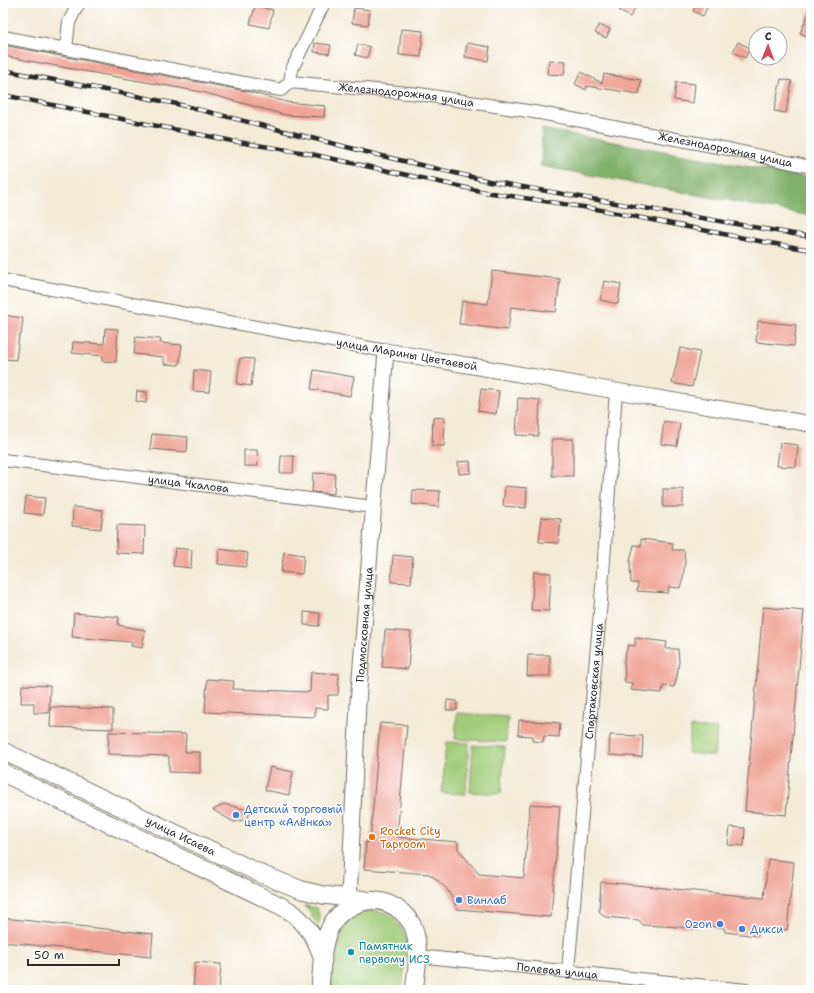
<svg xmlns="http://www.w3.org/2000/svg" width="814" height="993" font-family="'Shantell Sans',sans-serif">
  <style>
    .green { fill: #a1cc79; stroke: #667c52 }
    .forest { fill: #80b069; stroke: #566e4a }
    .building { fill: #f0a497 }
    .lines { fill: none; stroke-linecap: round; stroke-linejoin: round }
    .minor-casing { stroke: #716e67; stroke-width: 14 }
    .tertiary-casing { stroke: #716e67; stroke-width: 17 }
    .secondary-casing { stroke: #716e67; stroke-width: 19 }
    .minor { stroke: #fff; stroke-width: 12 }
    .tertiary { stroke: #fff; stroke-width: 15 }
    .secondary { stroke: #fff; stroke-width: 17 }
    .rail-casing { stroke: #2b2b2b; stroke-width: 4.5 }
    .rail { stroke: #fff; stroke-width: 3; stroke-dasharray: 9; stroke-linecap: butt }
    .shop-dot { fill: #3f7fe0; stroke: #fff; stroke-width: 1.5 }
    .food-dot { fill: #e8710a; stroke: #fff; stroke-width: 1.5 }
    .culture-dot { fill: #0f9aa8; stroke: #fff; stroke-width: 1.5 }
    .labels { text-anchor: middle; stroke-width: 3; stroke-linejoin: round; paint-order: stroke }
    .street-label { font-size: 11px; fill: #2b2b2b; stroke: #fff }
    .shop-label { font-size: 11px; fill: #366cbe; stroke: #fff; text-anchor: start }
    .food-label { font-size: 11px; fill: #c56008; stroke: #fff; text-anchor: start }
    .culture-label { font-size: 11px; fill: #0d838f; stroke: #fff; text-anchor: start }
  </style>
  <rect width="100%" height="100%" fill="#fff"/>
  <filter id="ink" filterUnits="userSpaceOnUse"><feTurbulence type="fractalNoise" baseFrequency=".025" numOctaves="2"/><feDisplacementMap in="SourceGraphic" scale="8" xChannelSelector="R" yChannelSelector="G"/><feConvolveMatrix kernelMatrix="1 2 1 2 8 2 1 2 1" color-interpolation-filters="sRGB"/></filter>
  <filter id="wash" filterUnits="userSpaceOnUse"><feTurbulence type="fractalNoise" baseFrequency=".012" numOctaves="4" result="noise"/><feDisplacementMap in="SourceGraphic" scale="16" xChannelSelector="R" yChannelSelector="G"/><feGaussianBlur stdDeviation="0.9" result="paint"/><feColorMatrix in="noise" values="0 0 0 0 0 0 0 0 0 0 0 0 0 0 0 0 0 1.4 0 .05"/><feComposite in="paint" operator="in"/></filter>
  <g filter="url(#wash)">
    <rect width="100%" height="100%" fill="#f3ebd6"/>
    <g class="green">
      <polygon points="457,713 508,717 506,742 455,739"/>
      <polygon points="691,727 717,729 714,756 688,753"/>
      <polygon points="446,742 469,743 466,794 442,793"/>
      <polygon points="473,745 505,747 501,794 470,792"/>
      <path d="M305,906l12,2c1,5 5,13 1,17z"/>
      <polygon points="375,911 384,912 393,917 399,925 404,933 407,943 402,990 330,990 336,938 340,928 348,919 364,912"/>
    </g>
    <polygon class="forest" points="542,129 811,178 811,216 541,166"/>
    <g id="blocks">
      <g class="building">
        <polygon points="624,3 638,3 630,17 619,11"/>
        <polygon points="697,3 709,3 703,16 693,11"/>
        <polygon points="255,6 273,10 269,28 250,24"/>
        <polygon points="354,8 370,10 368,25 352,23"/>
        <polygon points="811,8 811,38 800,33"/>
        <polygon points="599,25 610,29 606,38 595,33"/>
        <polygon points="401,29 423,31 421,57 399,55"/>
        <polygon points="738,42 750,48 745,58 733,52"/>
        <polygon points="315,43 331,45 329,54 314,52"/>
        <polygon points="467,43 490,47 488,61 465,57"/>
        <polygon points="358,44 370,47 367,58 355,55"/>
        <polygon points="3,45 246,91 287,102 325,106 324,117 285,115 202,92 89,72 3,56"/>
        <polygon points="549,60 566,61 564,75 547,74"/>
        <polygon points="581,72 602,83 604,74 641,80 639,94 587,86 586,90 575,84"/>
        <polygon points="781,79 792,81 786,113 774,111"/>
        <polygon points="676,82 695,84 693,103 674,100"/>
        <polygon points="492,271 560,279 556,312 511,307 508,330 459,324 462,301 488,304"/>
        <polygon points="604,281 621,284 618,304 600,300"/>
        <polygon points="3,315 23,318 21,335 19,335 16,360 4,359 7,333 3,333"/>
        <polygon points="758,321 796,325 794,346 756,342"/>
        <polygon points="105,328 118,329 116,362 102,361 103,356 72,353 73,342 104,344"/>
        <polygon points="136,337 161,339 160,343 182,345 179,365 164,364 164,357 134,354"/>
        <polygon points="680,348 700,352 692,387 672,383"/>
        <polygon points="240,358 254,359 251,386 237,384"/>
        <polygon points="194,370 211,372 209,392 193,391"/>
        <polygon points="314,370 354,377 350,396 311,389"/>
        <polygon points="481,389 499,391 496,414 478,411"/>
        <polygon points="137,391 147,392 146,403 136,401"/>
        <polygon points="518,398 540,400 538,436 516,435"/>
        <polygon points="433,417 445,418 444,446 432,446"/>
        <polygon points="664,421 680,424 677,446 661,444"/>
        <polygon points="152,434 188,437 187,452 150,449"/>
        <rect x="552" y="439" width="21" height="37"/>
        <polygon points="780,443 798,445 796,467 777,466"/>
        <polygon points="244,450 257,450 258,466 244,466"/>
        <polygon points="281,456 294,456 293,473 280,473"/>
        <polygon points="470,461 471,473 459,474 458,462"/>
        <polygon points="313,473 335,474 334,494 312,492"/>
        <polygon points="505,486 527,488 526,508 503,506"/>
        <rect x="663" y="489" width="20" height="18"/>
        <polygon points="413,490 440,491 439,507 412,504"/>
        <polygon points="26,496 45,498 43,515 24,513"/>
        <polygon points="73,507 103,510 101,529 72,526"/>
        <polygon points="542,517 561,519 559,543 539,542"/>
        <polygon points="117,525 145,526 144,554 116,553"/>
        <polygon points="641,539 673,543 672,550 684,550 685,562 683,578 680,588 669,587 668,593 637,591 638,583 631,583 630,561 634,545 641,546"/>
        <polygon points="175,548 192,550 191,568 173,566"/>
        <polygon points="219,549 248,553 246,567 218,564"/>
        <polygon points="284,552 304,555 302,574 281,572"/>
        <polygon points="393,555 413,557 411,583 391,582"/>
        <polygon points="534,572 551,573 549,611 531,610"/>
        <polygon points="763,607 804,611 786,815 745,811"/>
        <polygon points="304,612 320,613 319,626 304,625"/>
        <polygon points="74,613 119,617 118,625 145,630 142,648 131,646 132,642 72,637"/>
        <polygon points="385,630 411,632 408,669 382,667"/>
        <polygon points="635,638 667,642 666,649 678,649 679,661 677,677 674,687 663,686 662,693 631,690 632,683 625,682 624,660 628,645 635,646"/>
        <polygon points="528,655 550,655 550,676 527,676"/>
        <polygon points="311,672 339,674 338,695 328,695 328,709 315,708 315,717 205,712 207,679 234,681 233,689 310,692"/>
        <polygon points="22,685 50,686 49,713 34,713 34,703 21,703"/>
        <polygon points="447,700 457,701 457,710 446,710"/>
        <polygon points="51,707 113,709 113,729 50,727"/>
        <polygon points="519,720 560,723 559,737 544,736 543,742 532,741 533,736 518,735"/>
        <polygon points="380,723 407,725 397,837 458,842 458,849 479,874 524,878 530,804 560,806 551,917 457,909 454,901 446,888 435,878 429,874 364,869 366,842 370,842"/>
        <polygon points="109,732 186,734 185,752 200,752 200,773 169,772 169,756 108,754"/>
        <polygon points="610,735 643,736 642,757 609,755"/>
        <polygon points="270,767 293,772 289,795 265,790"/>
        <polygon points="224,804 251,811 247,819 234,822 213,810"/>
        <polygon points="730,827 745,828 744,846 728,845"/>
        <polygon points="768,859 794,862 787,930 759,927 758,936 725,932 724,928 700,925 697,928 643,925 639,920 605,917 599,911 601,882 625,884 764,898"/>
        <polygon points="3,918 153,934 151,957 3,942"/>
        <polygon points="195,962 221,964 219,990 193,990"/>
      </g>
    </g>
  </g>
  <g filter="url(#ink)">
    <use href="#blocks" fill-opacity="0" stroke="#716e67" stroke-width="1"/>
    <g class="lines">
      <g class="minor-casing">
        <g id="minor">
          <path id="s1" d="M3,37l278,53 9,-8 129,12 121,19 188,36 83,18"/>
          <polyline points="66,49 69,22 79,3"/>
          <polyline points="290,82 292,69 324,3"/>
          <polyline points="3,280 386,351"/>
          <path id="s2" d="M3,460l370,47"/>
          <path id="s3" d="M417,956l329,34"/>
          <path id="s4" d="M568,971l33,-370 15,-210"/>
        </g>
      </g>
      <g class="tertiary-casing">
        <g id="tertiary">
          <path id="s5" d="M349,898l7,-153 2,-42 28,-352 230,40 195,33"/>
        </g>
      </g>
      <g class="secondary-casing">
        <g id="secondary">
          <path id="s6" d="M3,751l258,123 41,16 21,5 43,5"/>
          <path d="M3,773l278,133c4,3 10,5 14,9 14,12 23,27 28,45"/>
          <path d="M320,990c2,-22 1,-49 13,-68 4,-6 10,-11 16,-14 18,-11 36,-10 53,4 5,5 10,11 12,17 6,20 3,41 0,61"/>
        </g>
      </g>
      <use href="#minor" class="minor"/>
      <use href="#tertiary" class="tertiary"/>
      <use href="#secondary" class="secondary"/>
      <g class="rail-casing">
        <g id="rail">
          <polyline points="3,70 177,104 268,127 382,156 489,181 811,237"/>
          <polyline points="3,95 232,141 306,153 485,192 596,209 764,242 811,250"/>
        </g>
      </g>
      <use href="#rail" class="rail"/>
    </g>
  </g>
  <g class="shop-dot">
    <circle cx="236" cy="815" r="4"/>
    <circle cx="459" cy="900" r="4"/>
    <circle cx="720" cy="924" r="4"/>
    <circle cx="742" cy="929" r="4"/>
  </g>
  <circle class="food-dot" cx="372" cy="837" r="4"/>
  <circle class="culture-dot" cx="351" cy="952" r="4"/>
  <g class="labels">
    <g class="street-label">
      <text dy="4" stroke="none"><textPath href="#s1" startOffset="412">Железнодорожная улица</textPath></text>
      <text dy="4" stroke="none"><textPath href="#s1" startOffset="736">Железнодорожная улица</textPath></text>
      <text transform="translate(407 354) rotate(10)" y="4">улица Марины Цветаевой</text>
      <text dy="4" stroke="none"><textPath href="#s2" startOffset="187">улица Чкалова</textPath></text>
      <text dy="4" stroke="none"><textPath href="#s5" startOffset="274">Подмосковная улица</textPath></text>
      <text dy="4" stroke="none"><textPath href="#s4" startOffset="291">Спартаковская улица</textPath></text>
      <text dy="4" stroke="none"><textPath href="#s6" startOffset="197">улица Исаева</textPath></text>
      <text dy="4" stroke="none"><textPath href="#s3" startOffset="141">Полевая улица</textPath></text>
    </g>
    <g class="shop-label">
      <text x="244" y="813">Детский торговый<tspan x="244" dy="13">центр «Алёнка»</tspan></text>
      <text x="467" y="904">Винлаб</text>
      <text x="712" y="928" text-anchor="end">Ozon</text>
      <text x="750" y="933">Дикси</text>
    </g>
    <g class="food-label">
      <text x="380" y="835">Rocket City<tspan x="380" dy="13">Taproom</tspan></text>
    </g>
    <g class="culture-label">
      <text x="359" y="950">Памятник<tspan x="359" dy="13">первому ИСЗ</tspan></text>
    </g>
  </g>
  <rect width="814" height="993" fill="none" stroke="#fff" stroke-width="16"/>
  <g transform="translate(768 46) rotate(1)"><circle r="19" fill="#ffffff" stroke="#aaaaaa"/>
  <path d="M0-3L7 15L0 10L-7 15Z" fill="#d1495b"/>
  <text y="-6" font-size="11" font-weight="bold" text-anchor="middle" fill="#2b2b2b">С</text>
  </g>
  <path d="M28 959v6h91v-6" fill="none" stroke="#2b2b2b" stroke-width="2"/>
  <text x="34" y="959" font-size="12" fill="#2b2b2b" stroke="#ffffff" stroke-width="3" paint-order="stroke">50 m</text>
</svg>
